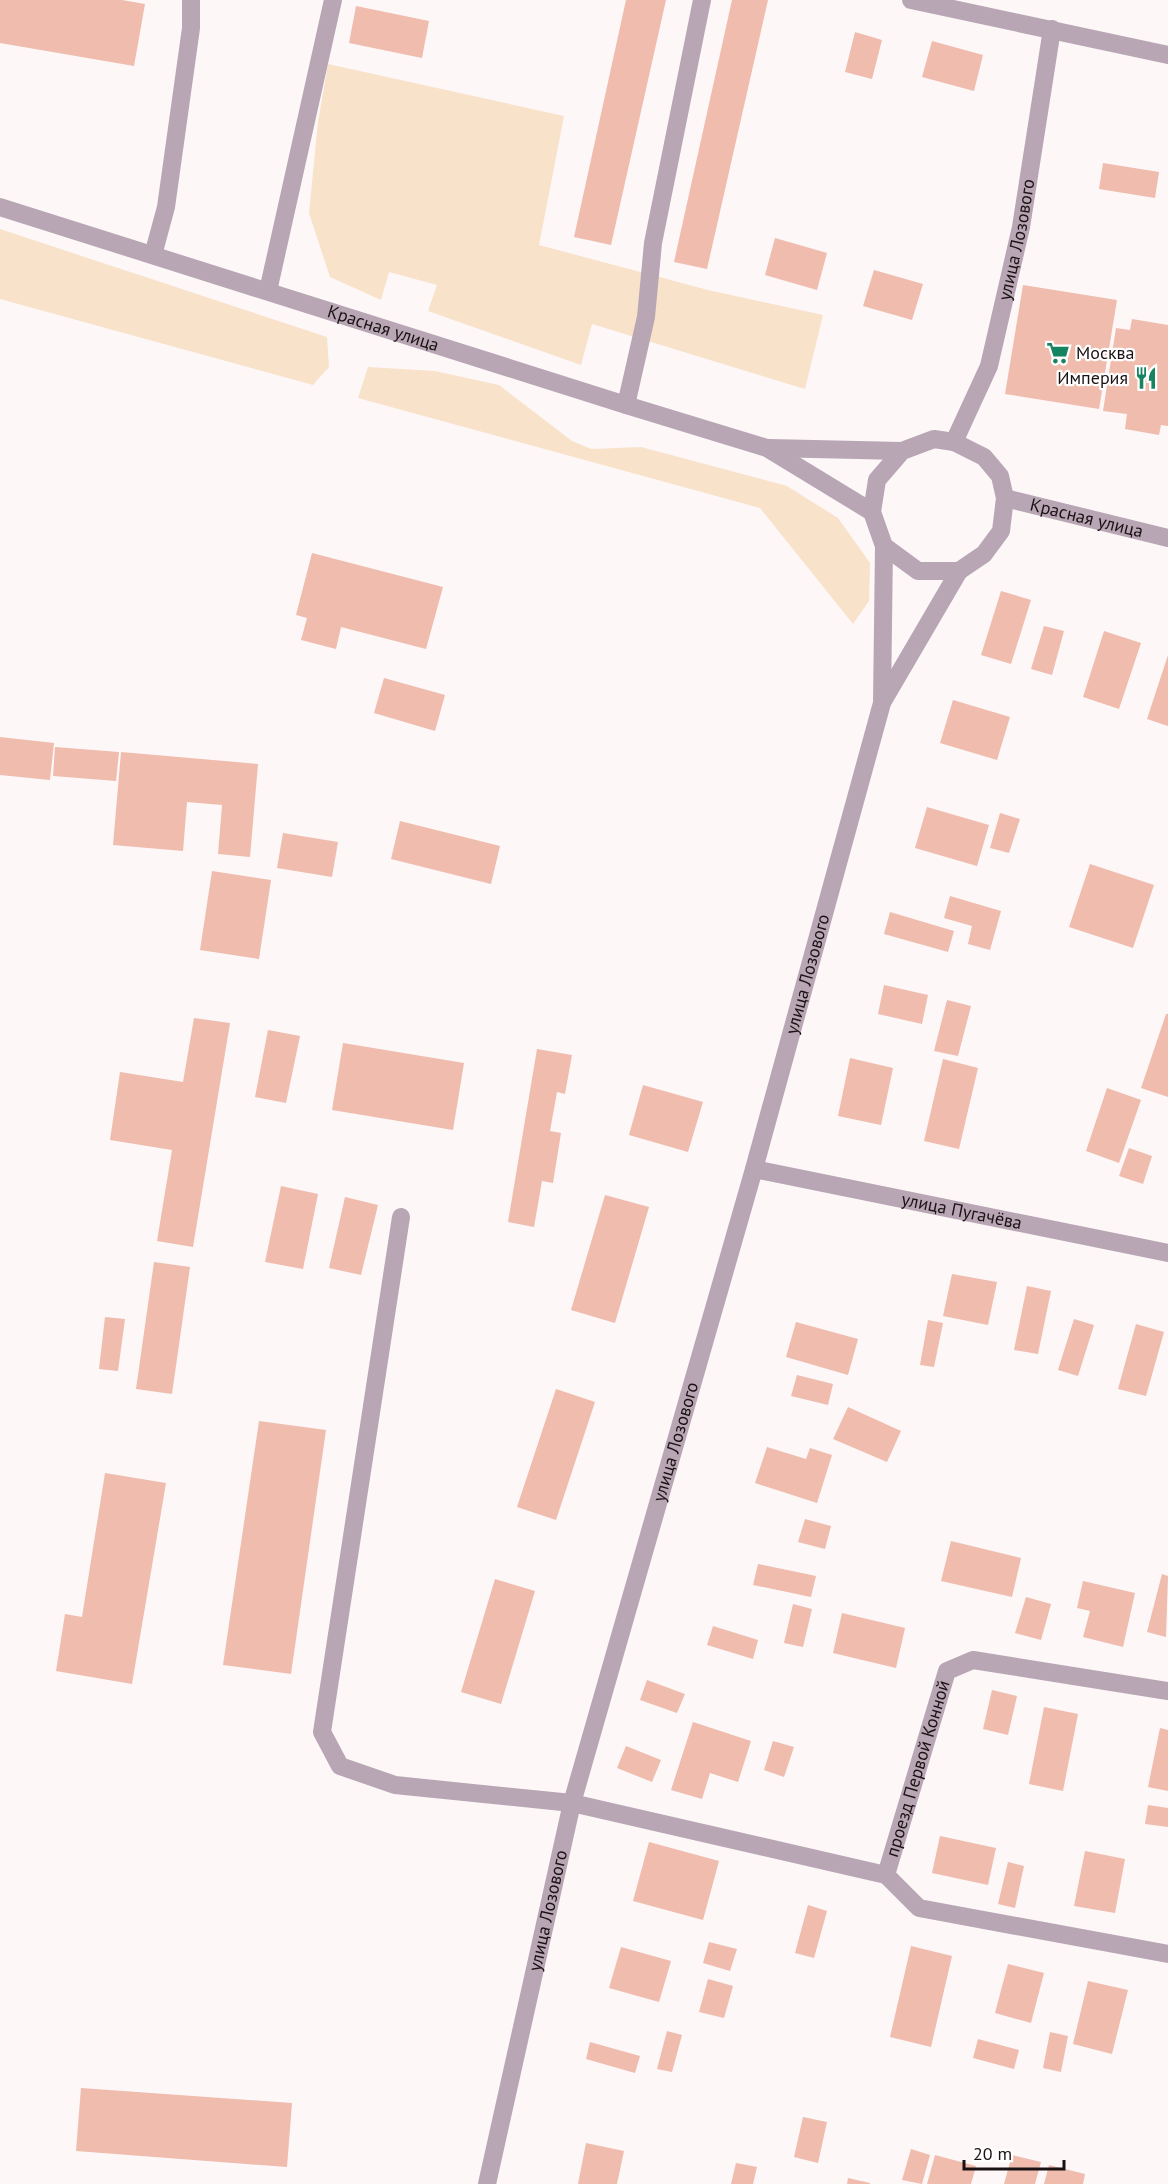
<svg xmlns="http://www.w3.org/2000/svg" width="1168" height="2184" font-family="'PT Sans',sans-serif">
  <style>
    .green { fill: #f9e2ca }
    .building { fill: #efbcad }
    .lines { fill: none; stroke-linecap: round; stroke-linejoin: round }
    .minor { stroke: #b8a6b4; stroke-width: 18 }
    .labels { text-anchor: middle; stroke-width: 4.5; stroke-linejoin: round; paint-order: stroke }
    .street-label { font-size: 18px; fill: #1b1214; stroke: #fff }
    .poi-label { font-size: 18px; fill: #1b1214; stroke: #fff; text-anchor: start }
  </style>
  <rect width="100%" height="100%" fill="#fdf7f8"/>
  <g class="green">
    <polygon points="328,64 564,116 539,245 708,290 823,315 805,389 592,324 581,365 428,311 437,285 389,272 381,300 330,277 309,213 318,122"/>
    <polygon points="0,229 327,337 329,367 313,385 0,299"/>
    <polygon points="368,367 435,371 499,385 572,441 591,449 641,447 787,486 838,518 870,563 869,601 853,624 760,508 358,398"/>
  </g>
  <g class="building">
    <polygon points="0,0 122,0 145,4 134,66 0,43"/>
    <polygon points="626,0 666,0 611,245 574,237"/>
    <polygon points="732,0 768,0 707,269 674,262"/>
    <polygon points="356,6 429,21 422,58 349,43"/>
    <polygon points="855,32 882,40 872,79 845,72"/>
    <polygon points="932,41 983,55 974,91 922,77"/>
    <polygon points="1103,163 1159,172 1155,198 1099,189"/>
    <polygon points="775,238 827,253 817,290 765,275"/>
    <polygon points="874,270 923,284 912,320 863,306"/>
    <polygon points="1023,285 1117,300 1099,409 1005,394"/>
    <polygon points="1132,319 1168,325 1168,426 1161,425 1159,435 1125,429 1127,414 1103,411 1116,328 1130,330"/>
    <polygon points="312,553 443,587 426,649 341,627 336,649 301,640 307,618 296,615"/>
    <polygon points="1001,591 1031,600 1011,664 981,655"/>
    <polygon points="1044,626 1064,631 1052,675 1031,669"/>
    <polygon points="1104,631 1141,643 1119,709 1083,697"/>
    <polygon points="1168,655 1168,726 1147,719"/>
    <polygon points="384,678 445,695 435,731 374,713"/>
    <polygon points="953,700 1010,717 997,760 940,743"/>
    <polygon points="0,737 54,743 50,780 0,775"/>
    <polygon points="55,747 119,752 116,781 53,776"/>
    <polygon points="121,752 258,764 250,857 218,854 222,805 187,802 183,851 113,845"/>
    <polygon points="927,807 989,825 977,866 915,848"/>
    <polygon points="1000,813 1020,819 1009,853 990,848"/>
    <polygon points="400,821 500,846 491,884 391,859"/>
    <polygon points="283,833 338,842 332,877 277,868"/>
    <polygon points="1090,864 1154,885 1133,948 1069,927"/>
    <polygon points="212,871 271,880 259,959 200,950"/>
    <polygon points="950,896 1001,911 990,950 968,944 972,926 944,918"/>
    <polygon points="890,912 954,931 948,952 884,934"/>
    <polygon points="884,985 928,995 922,1024 878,1014"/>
    <polygon points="947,1000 971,1006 958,1056 934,1051"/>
    <polygon points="1166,1014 1168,1014 1168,1097 1141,1088"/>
    <polygon points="194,1018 230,1023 193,1247 157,1241 172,1150 110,1140 120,1072 183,1082"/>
    <polygon points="268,1030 300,1036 286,1103 255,1097"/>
    <polygon points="343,1043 464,1063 453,1130 332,1110"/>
    <polygon points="537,1049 572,1055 565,1094 557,1092 550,1131 561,1133 553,1183 542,1181 534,1227 508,1222"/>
    <polygon points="850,1058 893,1068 881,1125 838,1116"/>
    <polygon points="943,1059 978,1068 959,1149 924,1141"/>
    <polygon points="643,1085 703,1102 688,1152 629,1135"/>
    <polygon points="1107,1088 1141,1100 1119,1163 1086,1151"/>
    <polygon points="1129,1148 1152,1156 1143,1184 1119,1176"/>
    <polygon points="281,1186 318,1194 303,1269 265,1262"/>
    <polygon points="605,1195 649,1207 615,1323 571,1310"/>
    <polygon points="345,1197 378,1205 361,1275 329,1268"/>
    <polygon points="154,1262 190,1267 172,1394 136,1389"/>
    <polygon points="952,1274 997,1282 988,1325 943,1316"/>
    <polygon points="1027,1286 1051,1291 1038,1354 1014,1350"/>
    <polygon points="105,1317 125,1319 118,1371 99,1369"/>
    <polygon points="1074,1319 1094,1325 1078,1376 1058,1370"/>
    <polygon points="928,1320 943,1323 934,1367 920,1365"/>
    <polygon points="796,1322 858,1339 848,1375 786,1357"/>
    <polygon points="1136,1324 1164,1332 1146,1396 1118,1389"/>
    <polygon points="797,1375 833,1384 828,1405 791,1396"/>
    <polygon points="556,1389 595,1402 556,1520 517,1507"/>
    <polygon points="848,1407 901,1431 887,1462 833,1439"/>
    <polygon points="259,1421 326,1430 291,1674 223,1665"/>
    <polygon points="767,1447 806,1459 810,1448 832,1455 817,1503 755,1483"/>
    <polygon points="105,1473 166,1483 132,1684 56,1671 65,1614 82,1617"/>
    <polygon points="805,1519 831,1526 825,1549 798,1542"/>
    <polygon points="951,1541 1021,1558 1012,1597 941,1581"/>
    <polygon points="758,1564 816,1576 811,1597 753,1585"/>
    <polygon points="1162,1574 1168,1576 1166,1637 1147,1632"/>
    <polygon points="495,1579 535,1591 501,1704 461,1692"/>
    <polygon points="1083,1581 1135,1593 1123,1647 1083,1637 1090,1611 1077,1608"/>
    <polygon points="1026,1597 1051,1604 1041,1640 1015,1633"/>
    <polygon points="793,1604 812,1609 803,1647 784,1643"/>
    <polygon points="842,1613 905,1628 896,1668 833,1653"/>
    <polygon points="713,1626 758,1640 753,1659 707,1645"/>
    <polygon points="647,1680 685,1694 677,1713 640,1700"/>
    <polygon points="992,1690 1017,1696 1008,1735 983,1729"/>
    <polygon points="1044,1707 1078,1714 1063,1791 1029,1784"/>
    <polygon points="693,1722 751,1741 738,1782 710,1773 702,1799 671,1790"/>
    <polygon points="1160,1728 1168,1730 1168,1791 1148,1787"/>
    <polygon points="773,1741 794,1747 784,1777 764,1770"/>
    <polygon points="626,1746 661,1760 652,1782 617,1768"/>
    <polygon points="1148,1805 1168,1808 1168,1827 1145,1824"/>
    <polygon points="940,1836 996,1848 988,1885 932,1873"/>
    <polygon points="649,1842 719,1861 703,1920 633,1901"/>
    <polygon points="1085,1851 1125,1859 1115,1913 1074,1906"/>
    <polygon points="1008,1862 1024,1866 1015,1908 998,1904"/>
    <polygon points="808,1905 827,1911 814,1958 795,1953"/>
    <polygon points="709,1942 737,1949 730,1971 703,1963"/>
    <polygon points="911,1946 952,1956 931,2047 890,2037"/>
    <polygon points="621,1947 671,1961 659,2002 609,1988"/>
    <polygon points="1008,1964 1044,1973 1031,2023 995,2013"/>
    <polygon points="708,1979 733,1986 724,2018 699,2012"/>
    <polygon points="1088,1981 1128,1990 1112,2054 1073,2044"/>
    <polygon points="667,2031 682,2035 672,2072 657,2069"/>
    <polygon points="1050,2032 1068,2036 1061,2072 1043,2068"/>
    <polygon points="978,2039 1019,2050 1014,2069 973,2058"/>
    <polygon points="590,2042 640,2056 635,2073 586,2059"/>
    <polygon points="81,2088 292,2103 287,2167 76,2151"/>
    <polygon points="803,2117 827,2122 818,2163 794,2157"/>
    <polygon points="586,2143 624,2151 617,2184 578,2184"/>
    <polygon points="911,2149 930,2155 922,2184 902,2180"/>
    <polygon points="935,2155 976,2166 971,2184 927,2184"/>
    <polygon points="1012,2155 1041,2162 1035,2184 1004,2184"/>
    <polygon points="736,2163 757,2167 753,2184 731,2184"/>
    <polygon points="1049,2165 1085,2174 1083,2184 1044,2184"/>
    <polygon points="848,2178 870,2183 870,2184 847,2184"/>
  </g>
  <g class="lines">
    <g class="minor">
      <polyline points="911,0 1168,55"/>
      <path id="s1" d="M0,207l626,198 141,43 105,64 12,34 34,25h41l25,-17 17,-23 4,-33 -5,-22 -16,-19 -30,-15 -20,-3 -32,12 -25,29 -5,32"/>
      <polyline points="153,255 166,207 191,28 191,0"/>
      <polyline points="268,291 333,0"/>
      <polyline points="626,405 646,317 653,243 702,0"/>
      <path id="s2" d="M954,442l35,-76 32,-139 31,-198"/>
      <polyline points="769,448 902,451"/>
      <path id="s3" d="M1005,498l163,40"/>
      <polyline points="883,701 959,571"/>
      <path id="s4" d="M754,1169l414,84"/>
      <polyline points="401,1217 322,1732 340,1766 395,1785 572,1803 886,1875 919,1908 1168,1954"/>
      <path id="s5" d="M886,1875l61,-204 26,-11 195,31"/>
      <path id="s6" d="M487,2184l85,-381 182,-634 128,-466 2,-157"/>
    </g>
  </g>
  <defs>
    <g id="supermarket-bare" transform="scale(1.8)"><path d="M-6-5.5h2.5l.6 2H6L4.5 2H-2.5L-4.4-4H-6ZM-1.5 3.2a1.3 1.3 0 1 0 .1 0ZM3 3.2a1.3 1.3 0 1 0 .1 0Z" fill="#158461" stroke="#fff" stroke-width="2.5" paint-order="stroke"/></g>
    <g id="restaurant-bare" transform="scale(1.8)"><path d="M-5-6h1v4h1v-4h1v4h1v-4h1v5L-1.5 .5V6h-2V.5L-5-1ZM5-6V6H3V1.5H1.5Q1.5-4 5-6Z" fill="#158461" stroke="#fff" stroke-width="2.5" paint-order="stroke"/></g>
  </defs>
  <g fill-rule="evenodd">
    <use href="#supermarket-bare" x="1058" y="353"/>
    <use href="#restaurant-bare" x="1146" y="378"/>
  </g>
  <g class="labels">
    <g class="street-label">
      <text dy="6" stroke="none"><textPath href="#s2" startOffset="213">улица Лозового</textPath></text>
      <text dy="6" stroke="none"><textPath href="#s1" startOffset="402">Красная улица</textPath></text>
      <text dy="6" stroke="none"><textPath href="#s3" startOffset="84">Красная улица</textPath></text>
      <text dy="6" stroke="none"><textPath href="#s6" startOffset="1252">улица Лозового</textPath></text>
      <text dy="6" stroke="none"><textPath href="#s4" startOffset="212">улица Пугачёва</textPath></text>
      <text dy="6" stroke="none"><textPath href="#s6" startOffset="766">улица Лозового</textPath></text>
      <text dy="6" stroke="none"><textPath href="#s5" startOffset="111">проезд Первой Конной</textPath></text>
      <text dy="6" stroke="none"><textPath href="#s6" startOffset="280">улица Лозового</textPath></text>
    </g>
    <g class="poi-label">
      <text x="1076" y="359">Москва</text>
      <text x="1128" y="384" text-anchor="end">Империя</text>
    </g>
  </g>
  <path d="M964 2160v9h100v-9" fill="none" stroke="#1b1214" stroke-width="3"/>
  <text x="973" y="2160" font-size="18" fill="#1b1214" stroke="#ffffff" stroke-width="4.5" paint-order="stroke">20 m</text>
</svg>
